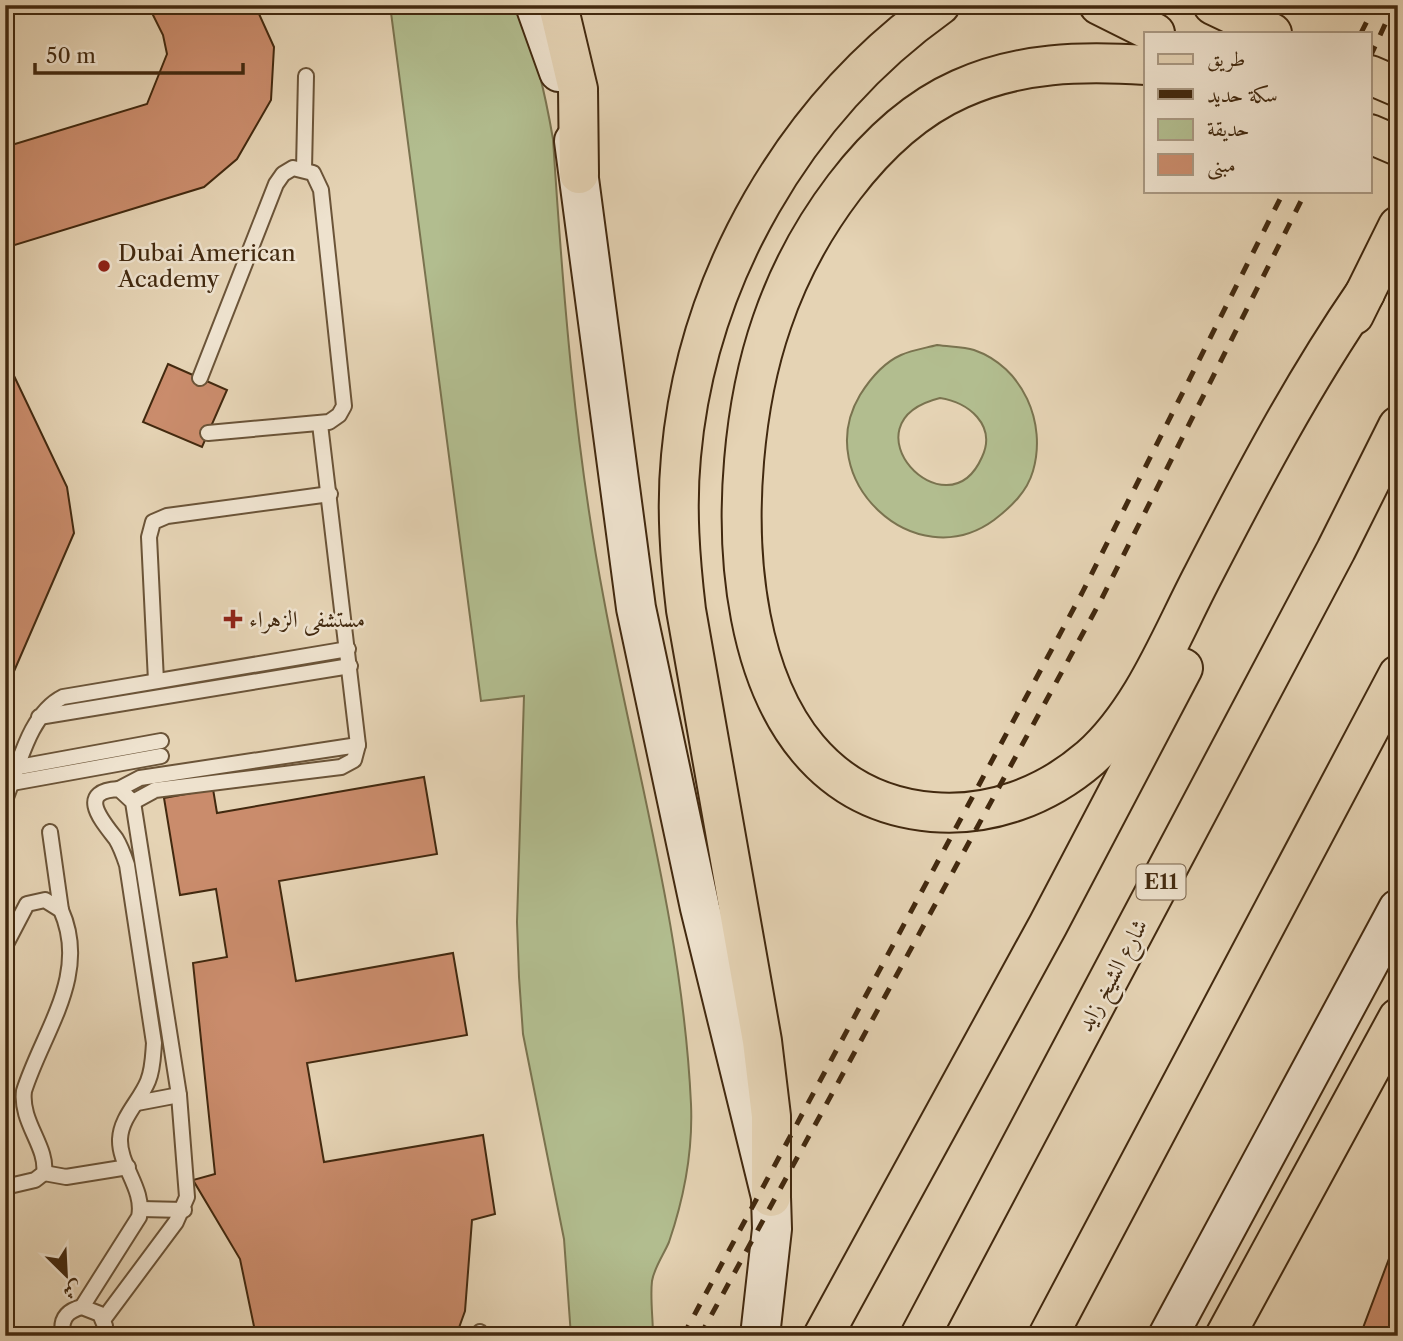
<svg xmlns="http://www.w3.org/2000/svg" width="1403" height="1341" font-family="'Libre Caslon Text',Amiri,serif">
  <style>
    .green { fill: #b2bd8f; stroke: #7a734f; stroke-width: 2; fill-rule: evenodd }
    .building { fill: #ca8c6c; stroke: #42290f; stroke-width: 2 }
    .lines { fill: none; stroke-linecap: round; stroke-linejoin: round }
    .service-casing { stroke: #6b5438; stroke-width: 18 }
    .secondary-casing { stroke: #42290f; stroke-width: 42 }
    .primary-casing { stroke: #42290f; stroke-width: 42 }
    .motorway-casing { stroke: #42290f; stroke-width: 42 }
    .service { stroke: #eee2ce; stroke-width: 14 }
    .secondary { stroke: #eee2ce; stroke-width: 38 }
    .primary { stroke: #e5d3b4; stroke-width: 38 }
    .motorway { stroke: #e5d3b4; stroke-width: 38 }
    .rail { stroke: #42290f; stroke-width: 5; stroke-dasharray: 12 12; stroke-linecap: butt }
    .poi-dot { fill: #8f2418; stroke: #eee2ce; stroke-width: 2.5 }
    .labels { text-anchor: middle; stroke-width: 5; stroke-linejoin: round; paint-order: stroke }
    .shield { fill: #eee2ce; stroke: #766048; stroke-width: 2 }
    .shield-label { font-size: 21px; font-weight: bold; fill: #42290f }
    .poi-label { font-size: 23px; fill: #42290f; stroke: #eee2ce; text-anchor: start }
    .street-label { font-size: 23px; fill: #42290f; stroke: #eee2ce }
  </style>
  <rect width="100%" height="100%" fill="#e5d3b4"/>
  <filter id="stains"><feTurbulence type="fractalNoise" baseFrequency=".00286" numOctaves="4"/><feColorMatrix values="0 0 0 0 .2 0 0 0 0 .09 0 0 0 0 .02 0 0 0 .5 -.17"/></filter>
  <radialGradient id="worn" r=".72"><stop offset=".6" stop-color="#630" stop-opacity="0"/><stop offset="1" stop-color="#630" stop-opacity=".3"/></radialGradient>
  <g class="green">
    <path d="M390,5h126c19,43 29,88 37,134 10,155 22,309 51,461 31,168 79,331 87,504 2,47 -7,94 -22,138 -5,12 -15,26 -17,39 -2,17 1,37 1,55h-82l-7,-97 -41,-205 -4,-57 -2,-55 7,-226 -43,5z"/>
    <path d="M937,345c12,2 26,1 37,5 49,17 73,73 59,121 -6,21 -22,36 -39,49 -79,58 -184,-41 -134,-125 10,-16 23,-32 41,-40 11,-5 25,-7 36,-10zM940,398c28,4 57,27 42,59 -35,80 -142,-34 -42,-59z"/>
  </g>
  <g class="building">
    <polygon points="148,5 255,5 274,47 271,100 237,159 204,187 5,248 5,147 147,104 167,54 163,35"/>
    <polygon points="5,357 67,487 74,533 5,692"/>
    <polygon points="168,364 227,390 202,447 143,422"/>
    <polygon points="424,777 437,854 279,881 296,981 453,953 467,1035 307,1063 324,1162 483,1135 495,1214 472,1220 465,1311 456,1336 256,1336 240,1259 193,1180 215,1174 193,963 227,957 216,889 180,895 164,798 213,789 217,813"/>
    <polygon points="1390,1256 1398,1259 1398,1313 1389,1336 1385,1336 1363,1328"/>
  </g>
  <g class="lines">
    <g class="service-casing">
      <g id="service">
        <polyline points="304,169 306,76"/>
        <polyline points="200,378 276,184 283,174 293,168 313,173 321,190 344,406 339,415 329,422 208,433"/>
        <polyline points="156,681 149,537 153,522 167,516 330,494"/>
        <polyline points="39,717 350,666"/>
        <polyline points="19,767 161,741"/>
        <polyline points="12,783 161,756"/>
        <polyline points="119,789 140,778 358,745"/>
        <path d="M5,800c14,-34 24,-86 58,-103l285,-48"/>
        <polyline points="133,802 155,790 341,767 354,760 358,745 320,424"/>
        <polyline points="50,832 61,910"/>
        <path d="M5,946l22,-42 18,-4 16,10c29,65 -18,121 -37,181 -4,31 24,56 20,82l-9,7 -30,7"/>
        <polyline points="137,1103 179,1095"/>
        <polyline points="44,1173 66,1177 128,1167"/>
        <polyline points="141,1209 184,1210"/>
        <path d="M82,1307l57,-90c6,-28 -20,-51 -19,-78 1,-22 20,-38 28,-58 5,-12 5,-25 6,-38l-27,-178c-3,-9 -6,-18 -11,-26 -13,-17 -41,-48 3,-50l14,13 46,293 8,102 -11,25 -73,98"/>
        <path d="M63,1336c-3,-16 3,-25 19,-29l18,7 5,12 -1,10"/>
        <polyline points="479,1336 480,1332"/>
      </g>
    </g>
    <g class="secondary-casing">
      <g id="secondary">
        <polyline points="535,5 559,72"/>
        <polyline points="574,141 636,608 700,908 771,1197 772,1229 760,1336"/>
        <polyline points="1168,1336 1398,909"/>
      </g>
    </g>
    <g class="primary-casing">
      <g id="primary">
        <polyline points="558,5 578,89 579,174"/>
        <polyline points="1099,5 1155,33"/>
        <polyline points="1213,5 1272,33"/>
        <polyline points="1370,75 1398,87"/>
        <polyline points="1370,134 1398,146"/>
        <path d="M771,1197v-81l-9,-75 -76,-431c-6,-51 -10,-102 -5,-154 16,-178 113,-347 259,-451"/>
      </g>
    </g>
    <g class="motorway-casing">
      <g id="motorway">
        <path d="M1146,65c-65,-4 -126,-3 -186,24 -88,39 -158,145 -188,233 -53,152 -57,471 160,490 58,5 114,-16 158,-54 53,-47 81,-122 113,-183 50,-97 100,-192 162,-282"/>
        <polyline points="1354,315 1398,226"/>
        <polyline points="823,1336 1048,925 1183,668"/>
        <polyline points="920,1336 1336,550 1398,426"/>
        <polyline points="1048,1336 1398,675"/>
        <polyline points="1225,1336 1398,1018"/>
      </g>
    </g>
    <use href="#service" class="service"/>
    <use href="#secondary" class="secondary"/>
    <use href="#primary" class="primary"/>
    <use href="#motorway" class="motorway"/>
    <g class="rail">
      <polyline points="1361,33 1375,5"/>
      <polyline points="1370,57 1394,5"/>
      <polyline points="683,1336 1082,593 1284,191"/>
      <polyline points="700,1336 1101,600 1306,191"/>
    </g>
  </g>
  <g class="poi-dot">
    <circle cx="104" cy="266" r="7"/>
    <path d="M229.5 608.5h7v7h7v7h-7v7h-7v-7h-7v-7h7z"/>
  </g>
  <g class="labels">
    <rect class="shield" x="1136.5" y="864.5" width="49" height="35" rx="5"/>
    <g class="shield-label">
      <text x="1161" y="889">E11</text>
    </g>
    <g class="poi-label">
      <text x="118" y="261">Dubai American<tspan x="118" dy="26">Academy</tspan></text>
      <text x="249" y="627">مستشفى الزهراء</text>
    </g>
    <g class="street-label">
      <text transform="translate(1112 975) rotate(-62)" y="8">شارع الشيخ زايد</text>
    </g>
  </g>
  <rect width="1403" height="1341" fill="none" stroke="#e5d3b4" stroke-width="28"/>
  <rect x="7" y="7" width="1389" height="1327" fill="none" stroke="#42290f" stroke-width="3.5"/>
  <rect x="14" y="14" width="1375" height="1313" fill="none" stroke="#42290f" stroke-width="2"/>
  <rect x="1144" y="32" width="228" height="161" fill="#eee2ce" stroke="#a99882" stroke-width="2"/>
  <rect x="1158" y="54" width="35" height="10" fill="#e5d3b4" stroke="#a99882" stroke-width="2"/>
  <text x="1207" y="66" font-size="21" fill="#42290f">طريق</text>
  <rect x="1158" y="89" width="35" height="10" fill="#42290f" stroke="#a99882" stroke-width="2"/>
  <text x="1207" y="102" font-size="21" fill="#42290f">سكة حديد</text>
  <rect x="1158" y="119" width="35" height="21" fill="#b2bd8f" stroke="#a99882" stroke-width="2"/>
  <text x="1207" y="136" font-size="21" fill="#42290f">حديقة</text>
  <rect x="1158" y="154" width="35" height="21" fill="#ca8c6c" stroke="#a99882" stroke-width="2"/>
  <text x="1207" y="172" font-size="21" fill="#42290f">مبنى</text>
  <g transform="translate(66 1275) rotate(156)" stroke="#eee2ce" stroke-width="5" paint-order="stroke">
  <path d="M0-5L12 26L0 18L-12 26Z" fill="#42290f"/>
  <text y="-10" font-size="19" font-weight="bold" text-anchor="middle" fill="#42290f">ش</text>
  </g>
  <path d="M35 63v10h208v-10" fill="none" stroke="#42290f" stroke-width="3.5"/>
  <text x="46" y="63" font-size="21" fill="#42290f" stroke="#eee2ce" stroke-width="5" paint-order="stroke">50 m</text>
  <rect width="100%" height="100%" filter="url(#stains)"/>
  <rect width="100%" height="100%" fill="url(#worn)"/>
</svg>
